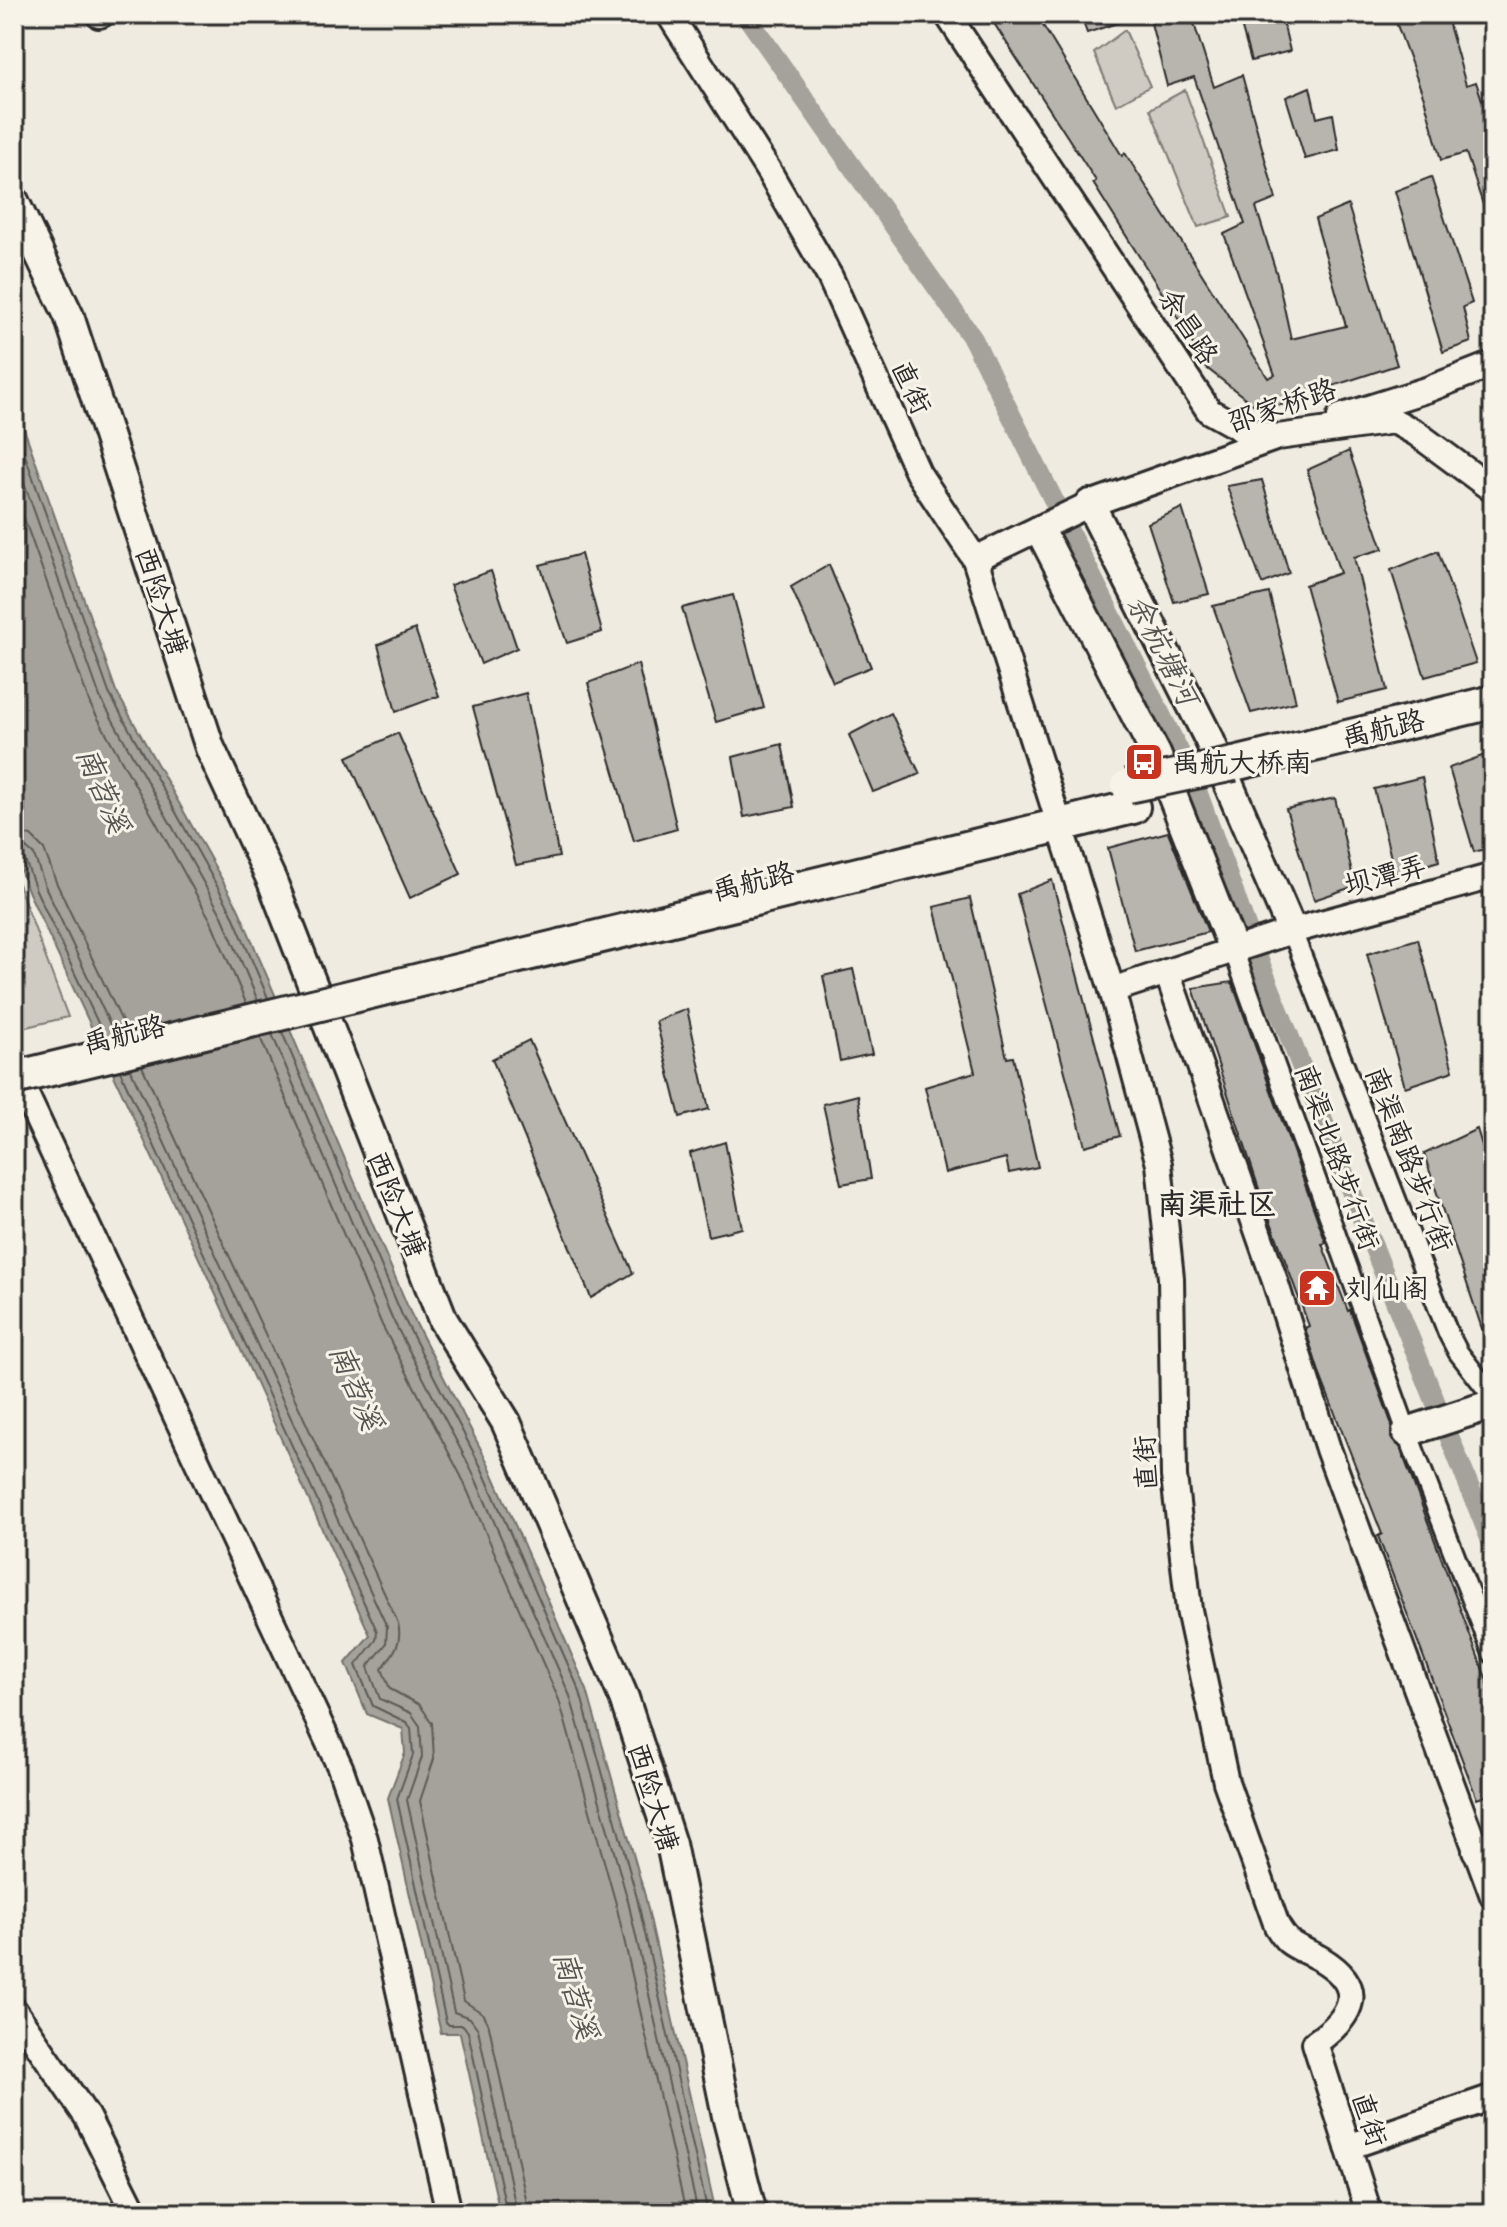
<svg xmlns="http://www.w3.org/2000/svg" width="1507" height="2227" font-family="Caveat,'LXGW WenKai TC',sans-serif">
  <style>
    .green { fill: #cfcbc2; stroke: #7d7b76; stroke-width: 2 }
    .water { fill: #a4a29a; stroke: #74726e; stroke-width: 2 }
    .lines { fill: none; stroke-linecap: round; stroke-linejoin: round }
    .shore { stroke: #5b5b57; stroke-width: 2 }
    .canal { stroke: #a4a29a; stroke-width: 20 }
    .building { fill: #b8b5ae; stroke: #2b2b2b; stroke-width: 2 }
    .pedestrian-casing { stroke: #2b2b2b; stroke-width: 24 }
    .minor-casing { stroke: #2b2b2b; stroke-width: 30 }
    .tertiary-casing { stroke: #2b2b2b; stroke-width: 34 }
    .secondary-casing { stroke: #2b2b2b; stroke-width: 38 }
    .pedestrian { stroke: #f7f3e8; stroke-width: 18 }
    .minor { stroke: #f7f3e8; stroke-width: 24 }
    .tertiary { stroke: #f7f3e8; stroke-width: 28 }
    .secondary { stroke: #f7f3e8; stroke-width: 32 }
    .secondary-bridge-casing { stroke: #2b2b2b; stroke-width: 38; stroke-linecap: butt }
    .secondary-bridge { stroke: #f7f3e8; stroke-width: 32 }
    .labels { text-anchor: middle; stroke-width: 6; stroke-linejoin: round; paint-order: stroke }
    .street-label { font-size: 28px; fill: #2b2b2b; stroke: #f7f3e8 }
    .poi-label { font-size: 28px; fill: #2b2b2b; stroke: #f7f3e8; text-anchor: start }
    .water-label { font-size: 30px; font-style: italic; fill: #555552; stroke: #f7f3e8 }
    .neighbourhood-label { font-size: 30px; font-weight: bold; fill: #2b2b2b; stroke: #f7f3e8 }
  </style>
  <rect width="100%" height="100%" fill="#efebe0"/>
  <filter id="ink" filterUnits="userSpaceOnUse"><feTurbulence type="fractalNoise" baseFrequency=".0125" numOctaves="2"/><feDisplacementMap in="SourceGraphic" scale="16" xChannelSelector="R" yChannelSelector="G"/><feConvolveMatrix kernelMatrix="1 2 1 2 8 2 1 2 1" color-interpolation-filters="sRGB"/></filter>
  <g filter="url(#ink)">
    <g class="green">
      <polygon points="1125,30 1150,86 1116,105 1094,53"/>
      <polygon points="1185,90 1231,217 1198,227 1150,109"/>
      <polygon points="14,873 68,1017 14,1030"/>
    </g>
    <polygon class="water" points="14,400 116,691 238,908 410,1312 488,1463 587,1690 645,1896 716,2213 500,2213 460,2033 441,2033 388,1798 405,1753 403,1729 367,1714 346,1663 370,1635 211,1284 29,893 14,853"/>
    <g class="lines">
      <g class="shore">
        <polyline points="14,424 109,693 231,911 268,998"/>
        <polyline points="14,454 100,697 222,916 258,1001"/>
        <polyline points="14,490 90,704 211,921 246,1003"/>
        <polyline points="14,832 31,836 44,849 56,882 127,1032"/>
        <polyline points="14,845 25,847 34,855 45,886 115,1035"/>
        <polyline points="14,855 25,860 36,890 105,1038"/>
        <polyline points="282,1032 402,1315 481,1467 580,1692 637,1898 708,2213"/>
        <polyline points="272,1034 393,1320 472,1471 570,1696 628,1901 698,2213"/>
        <polyline points="260,1037 382,1325 461,1476 559,1700 616,1904 686,2213"/>
        <path d="M142,1066l256,557c5,21 -5,30 -16,46l8,20 30,16 12,18 2,36 -14,42 44,200 18,12 7,13 40,187"/>
        <polyline points="130,1068 387,1627 386,1644 368,1667 380,1699 411,1713 420,1726 422,1757 407,1800 454,2012 470,2018 478,2029 517,2213"/>
        <polyline points="120,1071 377,1631 376,1640 356,1665 373,1706 406,1722 411,1728 413,1755 397,1799 446,2022 449,2025 463,2025 468,2032 507,2213"/>
      </g>
      <polyline class="canal" points="745,14 973,339 1192,777 1252,943 1493,1546"/>
    </g>
    <g class="building">
      <polygon points="988,14 1036,14 1122,156 1125,153 1268,378 1275,375 1224,234 1245,224 1194,77 1167,86 1151,23 1173,14 1191,14 1214,87 1242,75 1276,199 1256,207 1277,275 1291,339 1346,326 1315,219 1348,205 1397,365 1314,392 1317,398 1259,409 1204,366 1186,331 1093,183 1096,181"/>
      <polygon points="1080,14 1134,14 1135,17 1087,33"/>
      <polygon points="1238,14 1281,14 1290,51 1251,61"/>
      <polygon points="1393,14 1446,14 1466,85 1476,82 1493,133 1493,225 1490,226 1466,153 1441,160 1424,98"/>
      <polygon points="1310,87 1317,118 1333,114 1339,150 1305,159 1286,97"/>
      <polygon points="1431,177 1472,303 1463,307 1471,342 1443,352 1395,191"/>
      <polygon points="1349,451 1383,549 1354,557 1387,690 1338,702 1305,585 1340,573 1307,470"/>
      <polygon points="1262,480 1289,573 1262,584 1227,486"/>
      <polygon points="1182,508 1209,594 1174,602 1148,523"/>
      <polygon points="1438,551 1476,663 1425,677 1391,570"/>
      <polygon points="581,554 602,632 567,643 540,565"/>
      <polygon points="829,565 871,667 833,682 791,587"/>
      <polygon points="491,571 517,648 481,664 450,585"/>
      <polygon points="1269,593 1296,702 1251,713 1213,606"/>
      <polygon points="733,595 764,708 716,722 682,608"/>
      <polygon points="415,629 439,696 396,712 378,645"/>
      <polygon points="638,664 677,829 634,841 588,683"/>
      <polygon points="526,693 559,857 516,865 473,707"/>
      <polygon points="891,713 920,774 873,792 849,735"/>
      <polygon points="398,733 461,874 410,898 347,757"/>
      <polygon points="782,744 794,807 744,817 733,757"/>
      <polygon points="1493,752 1493,847 1474,852 1449,768"/>
      <polygon points="1422,777 1439,861 1395,874 1374,789"/>
      <polygon points="1335,798 1355,886 1314,900 1286,809"/>
      <polygon points="1168,832 1208,932 1135,951 1108,848"/>
      <polygon points="1052,880 1120,1136 1085,1146 1017,894"/>
      <polygon points="970,898 1007,1058 1013,1057 1038,1167 1009,1173 1006,1158 945,1173 925,1087 975,1072 934,907"/>
      <polygon points="1418,939 1453,1071 1405,1087 1367,954"/>
      <polygon points="853,969 872,1054 840,1061 823,976"/>
      <polygon points="1232,982 1326,1243 1322,1244 1348,1311 1350,1310 1392,1425 1391,1438 1400,1447 1493,1697 1493,1793 1477,1799 1378,1536 1382,1534 1320,1375 1305,1328 1309,1326 1260,1192 1193,988"/>
      <polygon points="687,1009 709,1109 680,1117 656,1021"/>
      <polygon points="529,1040 633,1273 591,1298 492,1059"/>
      <polygon points="858,1095 871,1179 841,1184 823,1104"/>
      <polygon points="1477,1129 1493,1181 1493,1352 1490,1353 1424,1154"/>
      <polygon points="725,1142 742,1228 708,1236 690,1153"/>
    </g>
    <g class="lines">
      <g class="pedestrian-casing">
        <g id="pedestrian">
          <polyline points="1292,931 1448,1333 1458,1352 1493,1397"/>
          <polyline points="1233,949 1407,1432 1493,1654"/>
        </g>
      </g>
      <g class="minor-casing">
        <g id="minor">
          <polyline points="669,14 768,170 830,277 918,473 975,559 1112,990 1292,931 1493,876"/>
          <polyline points="947,14 1209,411 1243,430 1278,437 1394,421 1416,433 1493,490"/>
          <polyline points="99,15 102,14"/>
          <polyline points="1340,417 1429,389 1493,364"/>
          <polyline points="975,559 1090,504 1275,438"/>
          <polyline points="1167,972 1275,1281 1328,1449 1493,1896"/>
          <path d="M1112,990l47,174 12,114 3,198 15,134 37,172 51,144c3,5 7,11 11,15 10,8 23,12 33,18 48,29 31,58 -6,84l54,170"/>
          <polyline points="14,1069 340,1767 365,1839 449,2213"/>
          <polyline points="14,2010 87,2117 135,2213"/>
          <polyline points="1348,2147 1493,2097"/>
        </g>
      </g>
      <g class="tertiary-casing">
        <g id="tertiary">
          <polyline points="14,201 69,316 210,748 272,881 443,1320 506,1422 624,1698 671,1844 727,2116 752,2213"/>
          <polyline points="1090,504 1209,739 1292,931"/>
          <polyline points="1040,530 1156,754 1233,949"/>
          <polyline points="1407,1432 1493,1404"/>
          <polyline points="1477,1850 1493,1844"/>
        </g>
      </g>
      <g class="secondary-casing">
        <g id="secondary">
          <polyline points="1234,764 1493,702"/>
          <polyline points="995,841 1133,807"/>
        </g>
      </g>
      <use href="#pedestrian" class="pedestrian"/>
      <use href="#minor" class="minor"/>
      <use href="#tertiary" class="tertiary"/>
      <use href="#secondary" class="secondary"/>
      <g class="secondary-bridge-casing">
        <g id="secondary-bridge">
          <polyline points="1128,786 1234,764"/>
          <polyline points="14,1078 995,841"/>
        </g>
      </g>
      <use href="#secondary-bridge" class="secondary-bridge"/>
    </g>
  </g>
  <defs>
    <g id="bus-square" transform="scale(2)"><rect x="-9" y="-9" width="18" height="18" rx="4" fill="#c8321e" stroke="#f7f3e8"/><path d="M-5-6H5V4H4V6H2V4H-2V6H-4V4H-5ZM-3.5-4V0h7V-4ZM-3.5 1.2v1.5H-2V1.2ZM2 1.2v1.5H3.5V1.2Z" fill="#fff"/></g>
    <g id="temple-square" transform="scale(2)"><rect x="-9" y="-9" width="18" height="18" rx="4" fill="#c8321e" stroke="#f7f3e8"/><path d="M0-6L5-2H3V0L6.5 2.5H4V6H1.5V3h-3V6H-4V2.5H-6.5L-3 0V-2H-5Z" fill="#fff"/></g>
  </defs>
  <g fill-rule="evenodd">
    <use href="#bus-square" x="1144" y="762"/>
    <use href="#temple-square" x="1317" y="1288"/>
  </g>
  <g class="labels">
    <g class="street-label">
      <text transform="translate(1189 326) rotate(57)" y="10">余昌路</text>
      <text transform="translate(912 387) rotate(65)" y="10">直街</text>
      <text transform="translate(1282 405) rotate(-19)" y="10">邵家桥路</text>
      <text transform="translate(162 601) rotate(72)" y="10">西险大塘</text>
      <text transform="translate(1383 728) rotate(-13)" y="10">禹航路</text>
      <text transform="translate(1385 875) rotate(-15)" y="10">坝潭弄</text>
      <text transform="translate(753 881) rotate(-14)" y="10">禹航路</text>
      <text transform="translate(124 1034) rotate(-14)" y="10">禹航路</text>
      <text transform="translate(1338 1157) rotate(70)" y="10">南渠北路步行街</text>
      <text transform="translate(1410 1159) rotate(69)" y="10">南渠南路步行街</text>
      <text transform="translate(397 1204) rotate(68)" y="10">西险大塘</text>
      <text transform="translate(1145 1463) rotate(-93)" y="10">直街</text>
      <text transform="translate(654 1797) rotate(73)" y="10">西险大塘</text>
      <text transform="translate(1370 2119) rotate(72)" y="10">直街</text>
    </g>
    <g class="poi-label">
      <text x="1172" y="772">禹航大桥南</text>
      <text x="1345" y="1298">刘仙阁</text>
    </g>
    <g class="water-label">
      <text transform="translate(1163 650) rotate(63)" y="10">余杭塘河</text>
      <text transform="translate(103 790) rotate(67)" y="10">南苕溪</text>
      <text transform="translate(356 1387) rotate(67)" y="10">南苕溪</text>
      <text transform="translate(576 1995) rotate(74)" y="10">南苕溪</text>
    </g>
    <g class="neighbourhood-label">
      <text x="1217" y="1214">南渠社区</text>
    </g>
  </g>
  <rect width="1507" height="2227" fill="none" stroke="#f7f3e8" stroke-width="48"/>
  <rect x="24" y="24" width="1459" height="2179" fill="none" stroke="#2b2b2b" stroke-width="3" filter="url(#ink)"/>
</svg>
